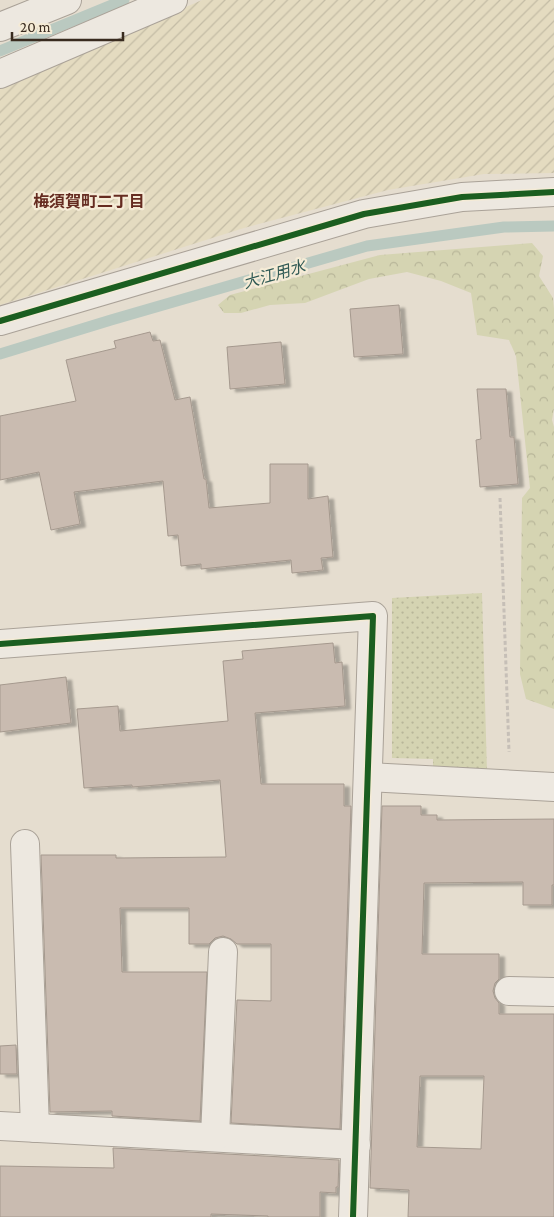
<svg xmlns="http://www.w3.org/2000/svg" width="554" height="1217" font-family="'Crimson Pro','Noto Sans JP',serif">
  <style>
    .farmland { fill: url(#farmland-furrows) }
    .forest { fill: url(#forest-crowns) }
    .park { fill: url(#park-dots) }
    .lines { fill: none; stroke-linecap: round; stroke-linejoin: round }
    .stream { stroke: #bac9c0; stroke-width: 11 }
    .building { fill: #c9bbb0; stroke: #a5998e; fill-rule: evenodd; filter: url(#shadow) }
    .minor-casing { stroke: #aaa298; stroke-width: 30 }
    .path { stroke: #c6bfb7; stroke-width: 3; stroke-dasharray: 4 2.5; stroke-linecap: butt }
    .minor { stroke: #ede8e0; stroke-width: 28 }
    .cycleway-casing { stroke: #f5ebd6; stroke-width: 9 }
    .cycleway { stroke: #1b5e20; stroke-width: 6 }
    .labels { text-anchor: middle; stroke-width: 4.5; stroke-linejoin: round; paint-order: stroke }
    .neighbourhood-label { font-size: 16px; font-weight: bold; fill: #652b20; stroke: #f5ebd6 }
    .water-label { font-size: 16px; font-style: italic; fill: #2f5954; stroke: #f5ebd6 }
  </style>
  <defs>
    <pattern id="farmland-furrows" width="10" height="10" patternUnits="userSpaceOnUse" patternTransform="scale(1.25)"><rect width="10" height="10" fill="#e4dbc0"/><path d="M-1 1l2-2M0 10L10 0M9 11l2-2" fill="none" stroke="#c4bca5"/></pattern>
    <pattern id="forest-crowns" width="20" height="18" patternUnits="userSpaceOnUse" patternTransform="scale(1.25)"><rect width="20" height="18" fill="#d5d4b2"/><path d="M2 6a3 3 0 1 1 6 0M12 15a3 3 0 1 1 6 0" fill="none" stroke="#b8b699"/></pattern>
    <pattern id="park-dots" width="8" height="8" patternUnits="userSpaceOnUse" patternTransform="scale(1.25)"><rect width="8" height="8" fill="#d5d4b2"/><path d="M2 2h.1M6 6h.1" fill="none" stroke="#b8b699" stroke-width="1.8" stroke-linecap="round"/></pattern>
    <filter id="shadow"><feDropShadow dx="5.5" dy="3" stdDeviation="1" flood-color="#0004"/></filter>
  </defs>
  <rect width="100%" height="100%" fill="#e5ddcf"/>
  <polygon class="farmland" points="202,0 554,0 554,173 484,174 388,190 244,228 0,305 0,85 26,77"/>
  <polygon class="forest" points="532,243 543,256 539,276 553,298 554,309 554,408 552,420 554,427 554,709 526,699 520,674 522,498 530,488 516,356 509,340 477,335 471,293 441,281 407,272 369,279 305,303 270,305 241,313 224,313 218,305 230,295 380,255"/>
  <polygon class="park" points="482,593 487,772 433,770 433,759 392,758 392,598"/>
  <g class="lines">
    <g class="stream">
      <polyline points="0,51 124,0"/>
      <polyline points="0,354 111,320 367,246 504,227 554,226"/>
    </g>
  </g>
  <g class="building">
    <polygon points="399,305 403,354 354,357 350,309"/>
    <polygon points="150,332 153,341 160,340 175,400 190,397 204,479 206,479 209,508 270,503 270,464 308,464 308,499 328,496 333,557 321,558 323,570 292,573 291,560 201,569 201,564 181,566 178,535 168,536 163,481 74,492 80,524 51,530 39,472 0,480 0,416 76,401 66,360 116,348 114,341"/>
    <polygon points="281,342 285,384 230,389 227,347"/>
    <polygon points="477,389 506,389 510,437 514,437 518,484 480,487 476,440 481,439"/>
    <polygon points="333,643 335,663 342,662 345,706 255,713 261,784 344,784 344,806 351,806 340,1129 231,1123 237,1000 271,1001 271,944 237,944 231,939 223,936 215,938 209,944 189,944 189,908 120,908 122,972 207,972 200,1121 112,1116 112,1111 50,1112 41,855 116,855 116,858 226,857 220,780 132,787 132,785 84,788 77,709 118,706 120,731 228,721 223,661 243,659 242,651"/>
    <polygon points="66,677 71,723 0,732 0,685"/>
    <path d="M382,806h39v9h16v5l117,-1v66h-2v20h-29v-23l-99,1 -2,71h77v25l-4,4 -2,8 2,7 4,5v11h55v203h-146l1,-27 -39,-2zM420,1076h64l-3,73 -64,-2z"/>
    <polygon points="16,1045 17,1074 0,1074 0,1046"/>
    <polygon points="113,1148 339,1160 338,1187 336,1187 336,1193 320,1192 320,1217 268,1217 268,1216 211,1214 211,1217 0,1217 0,1166 114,1168"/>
  </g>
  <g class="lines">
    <g class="minor-casing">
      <g id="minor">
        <polyline points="0,27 67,0"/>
        <polyline points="0,74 173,0"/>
        <polyline points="0,321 364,214 462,197 554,192"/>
        <polyline points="0,644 373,616 353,1217"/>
        <polyline points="368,777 554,787"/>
        <polyline points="25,844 35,1128"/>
        <polyline points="509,991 554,992"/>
        <polyline points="0,1126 356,1145"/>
        <polyline points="215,1137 223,952"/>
      </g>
    </g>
    <polyline class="path" points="500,498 509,752"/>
    <use href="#minor" class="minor"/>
    <g class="cycleway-casing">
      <g id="cycleway">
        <polyline points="0,321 364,214 462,197 554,192"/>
        <polyline points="0,644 373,616 353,1217"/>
      </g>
    </g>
    <use href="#cycleway" class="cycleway"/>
  </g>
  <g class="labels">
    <g class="neighbourhood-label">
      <text x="89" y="207">梅須賀町二丁目</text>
    </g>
    <g class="water-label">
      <text transform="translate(274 274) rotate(-16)" y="6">大江用水</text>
    </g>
  </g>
  <path d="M12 32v8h111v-8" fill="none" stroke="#392b1f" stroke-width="2.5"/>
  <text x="20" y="32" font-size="15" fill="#392b1f" stroke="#f5ebd6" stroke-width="4" paint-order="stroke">20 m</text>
</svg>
